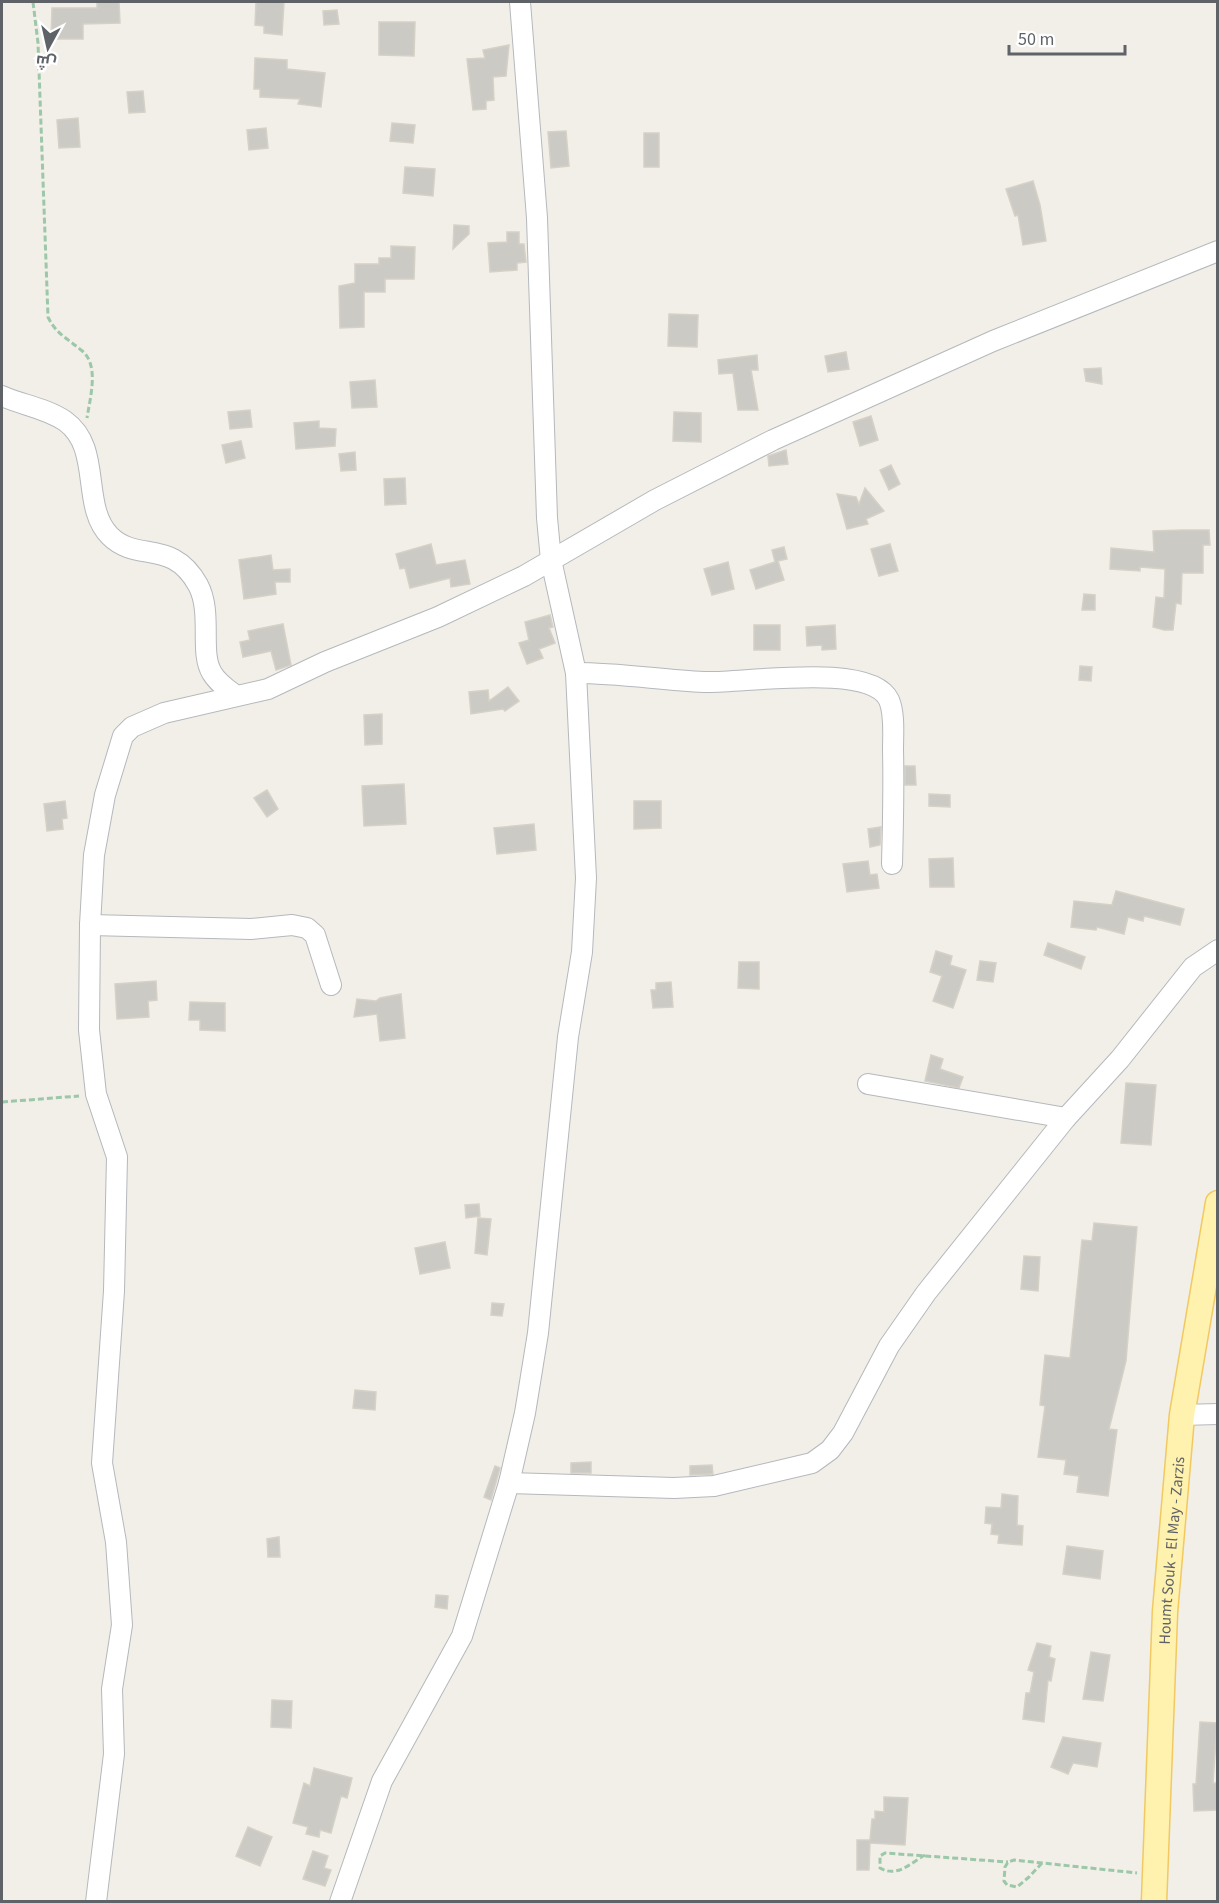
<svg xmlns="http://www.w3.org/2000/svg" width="1219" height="1903" font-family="'Source Sans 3',Cairo,sans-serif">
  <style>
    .building { fill: #cccac5; stroke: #d6d1c6; stroke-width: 1.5 }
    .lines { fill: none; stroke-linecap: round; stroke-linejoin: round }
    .minor-casing { stroke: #b5b8bc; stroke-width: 22 }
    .major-casing { stroke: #f2c960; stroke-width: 27 }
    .path { stroke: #9cc7a9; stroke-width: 3; stroke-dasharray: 6 3; stroke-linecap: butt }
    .minor { stroke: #fff; stroke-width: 20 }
    .major { stroke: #fff2af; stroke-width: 24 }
    .labels { text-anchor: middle; stroke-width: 6; stroke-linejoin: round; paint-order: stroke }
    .street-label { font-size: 16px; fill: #5f6368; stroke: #fff }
  </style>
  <rect width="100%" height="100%" fill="#f1efe8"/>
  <g class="building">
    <polygon points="97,2 119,2 120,23 83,24 83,39 51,39 52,8 97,8"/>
    <polygon points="256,2 284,2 282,35 264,33 264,26 255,25"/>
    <polygon points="337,10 339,24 324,25 323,11"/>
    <polygon points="379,22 415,22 414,56 379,55"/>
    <polygon points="509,45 506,76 493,77 494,100 486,101 486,109 473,110 467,59 485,58 483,50"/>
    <polygon points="255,58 287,60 287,69 325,73 321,107 298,104 300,99 260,97 260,89 254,89"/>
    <polygon points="143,91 145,112 129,113 127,92"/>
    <polygon points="78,118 80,147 59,148 57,120"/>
    <polygon points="392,123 415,125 413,143 390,141"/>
    <polygon points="266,128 268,148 249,150 247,130"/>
    <polygon points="566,131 569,166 551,168 548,132"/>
    <rect x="644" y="133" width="15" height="34"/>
    <polygon points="405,167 435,169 433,196 403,193"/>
    <polygon points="1033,181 1040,205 1046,241 1023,245 1018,215 1015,216 1006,189"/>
    <polygon points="454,225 469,226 469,234 453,249"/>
    <polygon points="507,232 519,232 519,244 524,244 526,262 517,263 517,270 490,272 488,243 507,242"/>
    <polygon points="391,246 415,247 414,279 385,279 385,292 364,292 364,327 340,328 339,286 355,283 355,264 379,264 379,258 391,258"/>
    <polygon points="669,314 698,315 697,347 668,346"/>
    <polygon points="846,352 849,369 828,372 825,356"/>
    <polygon points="757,355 758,370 751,370 758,410 738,410 733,373 719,374 718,360"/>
    <polygon points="1101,368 1102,384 1086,381 1084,369"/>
    <polygon points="375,380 377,407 352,408 350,382"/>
    <polygon points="250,410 252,427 230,429 228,412"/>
    <polygon points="674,412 701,413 701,442 673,441"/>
    <polygon points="871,416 878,440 860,446 853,422"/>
    <polygon points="319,421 319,428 336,429 335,446 296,449 294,423"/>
    <polygon points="241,441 245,458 226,463 222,445"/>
    <polygon points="786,450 788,464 769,466 768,456"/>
    <polygon points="355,452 356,470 341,471 339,454"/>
    <polygon points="891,465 900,484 889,490 880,470"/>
    <polygon points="405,478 406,504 385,505 384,479"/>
    <polygon points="865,488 884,511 866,519 868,524 847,529 837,494 856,497 859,504"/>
    <polygon points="1182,530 1209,530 1210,545 1203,545 1203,573 1182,573 1181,604 1176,603 1173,630 1164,630 1153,627 1156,597 1164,598 1165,569 1140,567 1140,571 1110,569 1111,548 1154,552 1153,531"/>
    <polygon points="431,544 436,565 465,560 470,584 451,587 450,578 410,588 405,568 400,569 396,554"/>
    <polygon points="890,544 898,571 879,576 871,549"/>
    <polygon points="784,547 787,559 778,561 784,580 756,589 750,570 775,562 772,550"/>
    <polygon points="271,555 273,570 290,569 290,582 275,582 276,594 244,599 239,560"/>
    <polygon points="728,562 734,589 712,595 704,569"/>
    <polygon points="1084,594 1095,595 1095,610 1082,610"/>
    <polygon points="550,615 553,627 549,628 555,643 539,649 543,658 527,664 519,643 529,640 525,622"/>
    <polygon points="283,624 291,665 276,670 271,651 243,657 240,642 250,640 248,631"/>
    <rect x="754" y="625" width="26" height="25"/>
    <polygon points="835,625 836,649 822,650 822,645 807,646 806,627"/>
    <polygon points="1080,666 1092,667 1091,681 1079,680"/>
    <polygon points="508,687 519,701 505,711 503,709 471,714 469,692 488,690 489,701"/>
    <polygon points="382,714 382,744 365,745 364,715"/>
    <polygon points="905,766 915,766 916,785 905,785"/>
    <polygon points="404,784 406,824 364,826 362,786"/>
    <polygon points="267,790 278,809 267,817 254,798"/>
    <polygon points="929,794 950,795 950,807 929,806"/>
    <polygon points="65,801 67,818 62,819 63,829 47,831 44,804"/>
    <polygon points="634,801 661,801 661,828 634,829"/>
    <polygon points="534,824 536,850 497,854 494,828"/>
    <polygon points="881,827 880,845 870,847 868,829"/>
    <polygon points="953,858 954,887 930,887 929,859"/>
    <polygon points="868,861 870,875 877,874 879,888 847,892 843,864"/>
    <polygon points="1116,891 1184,909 1180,925 1144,916 1143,921 1128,917 1124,934 1097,927 1096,930 1071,927 1074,901 1112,905"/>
    <polygon points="1048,943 1085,957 1081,969 1044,955"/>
    <polygon points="936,951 952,956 950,965 966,970 953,1008 933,1001 942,976 930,972"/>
    <polygon points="980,961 996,963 993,982 977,980"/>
    <polygon points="739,962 759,962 759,989 738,988"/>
    <polygon points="156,981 157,1000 148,1001 149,1017 117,1019 115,984"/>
    <polygon points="671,982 673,1007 653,1008 651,990 656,990 656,983"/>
    <polygon points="401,994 405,1038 380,1041 377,1014 354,1017 357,999 376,1001 380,998"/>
    <polygon points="190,1002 225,1003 225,1031 200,1030 200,1020 189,1020"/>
    <polygon points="931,1055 943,1059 940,1069 963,1077 959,1088 925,1081"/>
    <polygon points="1126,1083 1156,1085 1151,1145 1121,1143"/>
    <polygon points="479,1204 480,1216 466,1218 465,1205"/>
    <polygon points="478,1218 491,1219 487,1255 475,1253"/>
    <polygon points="1094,1223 1137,1227 1126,1361 1109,1429 1117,1430 1108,1496 1077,1492 1079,1476 1064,1474 1066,1460 1038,1457 1045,1406 1040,1405 1045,1355 1070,1358 1082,1240 1092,1241"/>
    <polygon points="445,1242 450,1268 420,1274 415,1248"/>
    <polygon points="1024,1256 1040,1257 1038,1291 1021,1289"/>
    <polygon points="492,1303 504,1304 502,1316 491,1315"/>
    <polygon points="355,1390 376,1392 375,1410 353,1408"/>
    <polygon points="591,1462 591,1473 571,1473 571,1463"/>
    <polygon points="712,1465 713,1474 690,1475 690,1466"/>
    <polygon points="495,1466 500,1468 491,1500 484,1497"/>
    <polygon points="1002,1494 1018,1496 1017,1525 1023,1526 1022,1545 998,1543 999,1535 991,1534 992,1524 985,1523 986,1507 1001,1508"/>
    <polygon points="279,1537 280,1557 268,1557 267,1539"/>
    <polygon points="1067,1546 1103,1551 1100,1579 1063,1574"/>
    <polygon points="436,1595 448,1596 447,1609 435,1607"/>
    <polygon points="1037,1643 1051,1646 1049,1657 1055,1659 1051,1681 1048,1680 1044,1722 1023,1719 1026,1693 1030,1693 1034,1672 1028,1670"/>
    <polygon points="1091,1652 1110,1655 1103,1701 1083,1699"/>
    <polygon points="272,1700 292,1701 291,1728 271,1727"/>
    <polygon points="1200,1722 1217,1723 1213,1783 1218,1783 1218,1810 1194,1811 1193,1784 1196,1784"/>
    <polygon points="1063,1737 1101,1743 1097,1767 1073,1763 1068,1774 1051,1767"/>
    <polygon points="314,1768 352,1778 347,1798 341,1796 331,1833 320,1830 319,1837 306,1834 308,1827 293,1823 304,1783 310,1786"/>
    <polygon points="884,1797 908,1798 905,1845 870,1843 869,1870 857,1870 857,1840 870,1840 872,1819 875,1819 875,1811 884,1812"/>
    <polygon points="248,1827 272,1837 260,1866 236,1856"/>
    <polygon points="313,1851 328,1856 324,1868 331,1870 325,1886 303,1879"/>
  </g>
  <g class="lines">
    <g class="minor-casing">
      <g id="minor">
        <path d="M2,396c20,9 44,12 63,25 38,27 15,85 45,115 27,27 62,2 88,49 15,28 1,67 14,88 5,9 15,16 23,22"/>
        <path d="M576,673c43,0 85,7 128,9 36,2 167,-21 185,18 6,14 4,35 4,50 1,38 0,76 -1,114"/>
        <polyline points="90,925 251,929 292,925 307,928 315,935 331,985"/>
        <polyline points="868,1084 1066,1118"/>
        <polyline points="1182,1415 1218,1414"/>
        <polyline points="509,1483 674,1488 714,1486 812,1463 830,1450 843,1433 889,1346 926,1293 1066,1118 1120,1059 1193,967 1218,950"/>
        <polyline points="96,1902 114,1754 112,1689 122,1625 116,1542 102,1463 114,1291 117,1157 96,1094 89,1030 90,925 94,855 105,795 123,736 132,727 164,713 268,689 325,662 438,617 524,576 655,500 773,440 993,341 1218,251"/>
        <polyline points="340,1902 382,1781 462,1636 509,1483 525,1413 538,1333 568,1037 582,952 586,878 576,673 551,560 547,518 537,218 520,2"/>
      </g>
    </g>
    <g class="major-casing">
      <g id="major">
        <path id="s1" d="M1154,1902l11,-290 17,-197 36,-212"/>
      </g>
    </g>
    <g class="path">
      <path d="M33,2l5,41 10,274c8,17 19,21 33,33 19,14 9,48 6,68"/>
      <polyline points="2,1102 79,1096"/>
      <path d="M925,1855c-14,8 -28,23 -45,13v-12l5,-3 123,9"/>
      <polyline points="1042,1863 1029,1877 1017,1887 1007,1885 1004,1881 1005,1867 1008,1862 1014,1860 1137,1873"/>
    </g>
    <use href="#minor" class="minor"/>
    <use href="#major" class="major"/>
  </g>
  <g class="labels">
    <g class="street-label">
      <text dy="6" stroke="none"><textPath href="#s1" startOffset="352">Houmt Souk - El May - Zarzis</textPath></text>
    </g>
  </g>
  <rect width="1219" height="1903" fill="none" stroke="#5f6368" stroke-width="6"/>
  <g transform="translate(48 48) rotate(188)" stroke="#ffffff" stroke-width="4.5" paint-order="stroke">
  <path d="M0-4.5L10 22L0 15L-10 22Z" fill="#5f6368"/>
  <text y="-9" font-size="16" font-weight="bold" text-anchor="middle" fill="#5f6368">ش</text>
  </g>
  <path d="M1009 45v9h116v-9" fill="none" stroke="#5f6368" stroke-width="3"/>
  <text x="1018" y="45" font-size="18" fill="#5f6368" stroke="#ffffff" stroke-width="4.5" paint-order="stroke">50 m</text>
</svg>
